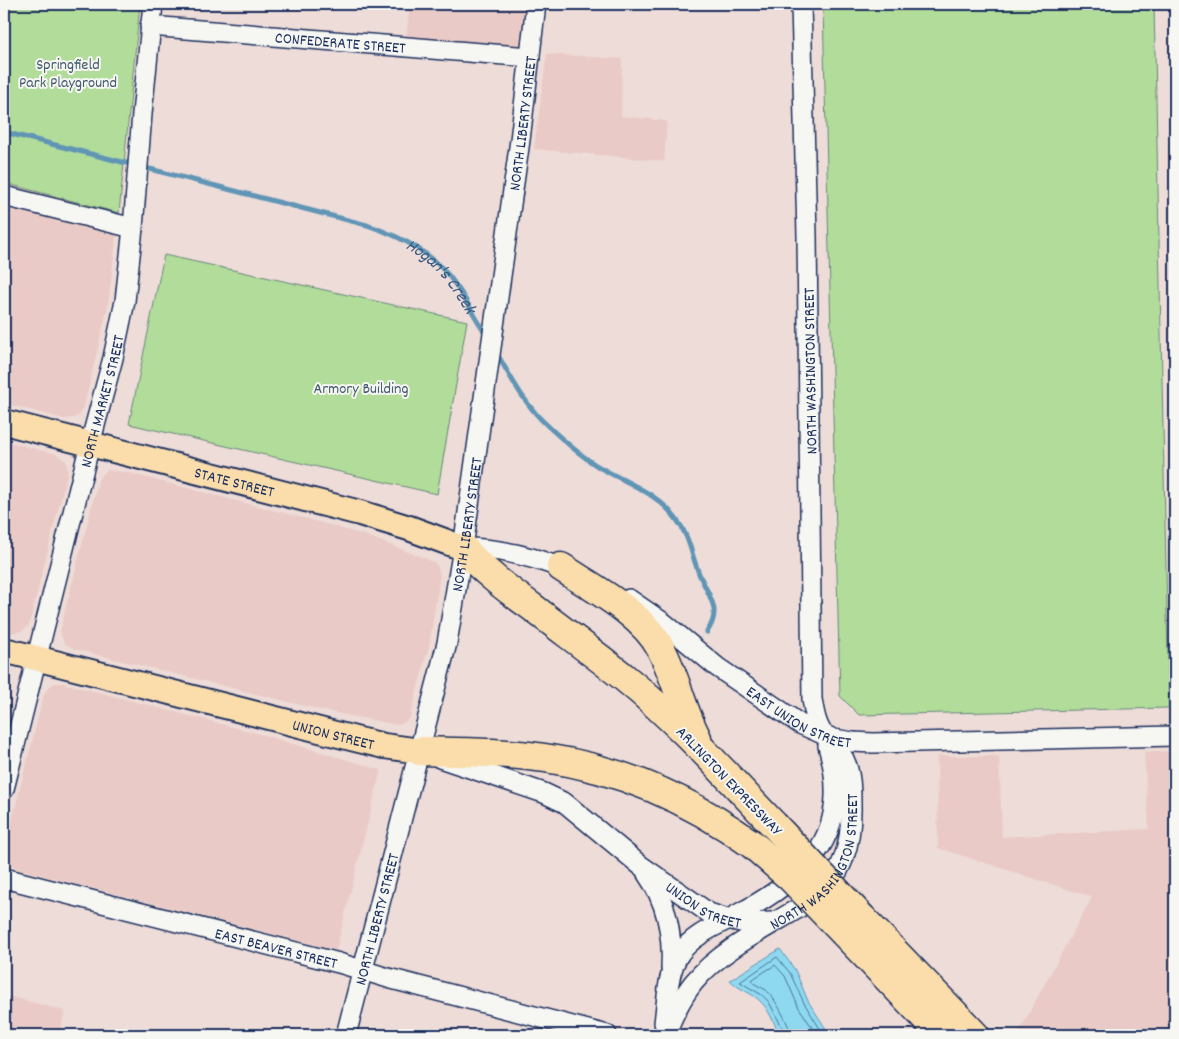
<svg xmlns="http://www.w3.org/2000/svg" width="1179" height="1039" font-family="Dekko,sans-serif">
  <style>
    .built { fill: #e9cac6 }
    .green { fill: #b2dc99; stroke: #66867c }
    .water { fill: #8fd9f0; stroke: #6195b6 }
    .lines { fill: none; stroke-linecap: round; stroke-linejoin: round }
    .shore { stroke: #497398; stroke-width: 1 }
    .stream { stroke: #6195b6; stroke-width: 5 }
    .minor-casing { stroke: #1b2f5e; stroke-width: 22 }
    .major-casing { stroke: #1b2f5e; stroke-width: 28 }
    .highway-casing { stroke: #1b2f5e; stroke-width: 31 }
    .minor { stroke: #f6f6f2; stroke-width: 19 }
    .major { stroke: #faddab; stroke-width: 24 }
    .highway { stroke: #faddab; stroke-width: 28 }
    .highway-bridge-casing { stroke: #1b2f5e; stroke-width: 31; stroke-linecap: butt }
    .highway-bridge { stroke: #faddab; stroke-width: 28 }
    .labels { text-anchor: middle; stroke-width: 4; stroke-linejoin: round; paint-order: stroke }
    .street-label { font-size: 16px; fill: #1b2f5e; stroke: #f6f6f2 }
    .park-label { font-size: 16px; fill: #415a6d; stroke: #f6f6f2 }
    .water-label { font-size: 18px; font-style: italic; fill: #385a82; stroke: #f6f6f2 }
  </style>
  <rect width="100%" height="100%" fill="#eedcd8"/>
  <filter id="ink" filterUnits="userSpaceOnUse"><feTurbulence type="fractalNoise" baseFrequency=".02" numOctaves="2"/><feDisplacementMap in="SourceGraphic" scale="10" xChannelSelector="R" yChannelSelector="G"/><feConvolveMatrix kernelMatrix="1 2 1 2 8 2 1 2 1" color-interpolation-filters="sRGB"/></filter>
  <g filter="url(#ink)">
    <g class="built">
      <polygon points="410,4 525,4 521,50 406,38"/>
      <polygon points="547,54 622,59 621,116 667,121 664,161 534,149"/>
      <polygon points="4,183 119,213 108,306 84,406 79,416 73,418 64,419 4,403"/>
      <polygon points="4,441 56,454 66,461 68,470 29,625 22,631 11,633 4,631"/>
      <polygon points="107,470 125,472 330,525 370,537 434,562 438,567 440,576 429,646 410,717 405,722 398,725 321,710 74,649 64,643 60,631 99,478"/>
      <polygon points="55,683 63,683 260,734 381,770 336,950 17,869 9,864 4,856 5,847 44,694 50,686"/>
      <polygon points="1175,751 1175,1035 1017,1035 1092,897 938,848 937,756 999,756 1002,837 1149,829 1144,752"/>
      <polygon points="4,995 65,1011 59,1035 4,1035"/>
    </g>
    <g class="green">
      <polygon points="4,4 140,4 119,213 4,183"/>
      <polygon points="1011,4 1154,4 1169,708 859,715 840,696 823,8"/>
      <polygon points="164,255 467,321 437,494 129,424"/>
    </g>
    <path class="water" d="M780,949l15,21 13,31 22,34h-50c-6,-11 -11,-26 -20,-34 -9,-9 -21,-11 -30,-21z"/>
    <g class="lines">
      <g class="shore">
        <polyline points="784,1035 784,1031 769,1002 762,995 740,982 777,957 790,973 804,1003 824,1035"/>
        <path d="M791,1035c-1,-9 -17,-39 -25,-45 -5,-3 -10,-5 -14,-8l1,-3 22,-14 10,11 13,30 19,29"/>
      </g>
      <g class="stream">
        <polyline points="4,132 134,165"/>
        <path id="s1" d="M142,167l225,58c35,12 69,29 90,62 11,16 20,33 30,49"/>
        <path d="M496,352c15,26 30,55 53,75 15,14 32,29 50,40 29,17 58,25 78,53 13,17 15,38 23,56 10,22 22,34 7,56"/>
      </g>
      <g class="minor-casing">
        <g id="minor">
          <path id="s2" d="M150,26l380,31"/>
          <polyline points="4,196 133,228"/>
          <path d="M463,548c39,0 73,9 109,24"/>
          <path id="s3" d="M629,599l35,24 53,44 83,57 34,15 19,3 20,1 302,-7"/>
          <path id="s4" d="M440,758l104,35 21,10 75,62 69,48 18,6 18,4 28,-1"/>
          <path id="s5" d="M4,789l86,-345 23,-86 12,-57 8,-73 9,-114 11,-110"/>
          <path d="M647,874c20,28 26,60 24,95"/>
          <path id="s6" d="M4,878l335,85 49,15 219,57"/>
          <path d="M664,1023c3,-22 3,-51 16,-70 15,-20 39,-28 60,-40 71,-38 113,-82 88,-167"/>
          <path id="s7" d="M346,1035l101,-392 16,-95 57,-408 16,-136"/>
          <path id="s8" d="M665,1035c8,-19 16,-37 29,-53 28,-34 79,-57 116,-81 34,-23 42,-59 41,-97 0,-16 0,-31 -7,-45 -5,-10 -13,-16 -20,-24 -8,-10 -10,-24 -12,-36l-5,-463 -6,-232"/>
        </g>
      </g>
      <g class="major-casing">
        <g id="major">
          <path id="s9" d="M4,422l356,91 49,15 54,20"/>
          <path id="s10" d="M4,650l351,89 29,7 36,5"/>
        </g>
      </g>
      <g class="highway-casing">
        <g id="highway">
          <path d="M463,548c20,23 44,41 69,59 31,24 63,47 94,72 54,44 100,96 148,146"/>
          <path d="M561,567c32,21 82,47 100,82 15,28 21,61 36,89"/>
          <path d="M420,751c42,1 84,1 125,7 76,11 147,43 208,87"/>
          <polyline points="862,918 975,1035"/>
          <polyline points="844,933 942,1035"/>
        </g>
      </g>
      <use href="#minor" class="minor"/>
      <use href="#major" class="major"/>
      <use href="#highway" class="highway"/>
      <g class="highway-bridge-casing">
        <g id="highway-bridge">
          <polyline points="774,825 862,918"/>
          <polyline points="753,845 791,878 844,933"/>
        </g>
      </g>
      <use href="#highway-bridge" class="highway-bridge"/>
    </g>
  </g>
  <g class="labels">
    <g class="street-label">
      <text dy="6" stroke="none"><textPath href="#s2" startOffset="191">CONFEDERATE STREET</textPath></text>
      <text dy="6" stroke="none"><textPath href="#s7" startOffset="930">NORTH LIBERTY STREET</textPath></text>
      <text transform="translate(809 371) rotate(-91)" y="6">NORTH WASHINGTON STREET</text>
      <text dy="6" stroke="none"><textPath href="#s5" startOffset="400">NORTH MARKET STREET</textPath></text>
      <text dy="6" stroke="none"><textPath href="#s9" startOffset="238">STATE STREET</textPath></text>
      <text dy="6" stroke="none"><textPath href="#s7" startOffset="525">NORTH LIBERTY STREET</textPath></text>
      <text dy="6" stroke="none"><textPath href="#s3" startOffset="208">EAST UNION STREET</textPath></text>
      <text dy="6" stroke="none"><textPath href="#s10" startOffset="340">UNION STREET</textPath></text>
      <text transform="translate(730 780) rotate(46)" y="6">ARLINGTON EXPRESSWAY</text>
      <text dy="6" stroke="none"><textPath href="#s8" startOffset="240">NORTH WASHINGTON STREET</textPath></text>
      <text dy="6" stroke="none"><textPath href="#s4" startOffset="306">UNION STREET</textPath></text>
      <text dy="6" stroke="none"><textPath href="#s7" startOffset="120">NORTH LIBERTY STREET</textPath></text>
      <text dy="6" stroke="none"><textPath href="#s6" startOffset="281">EAST BEAVER STREET</textPath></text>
    </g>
    <g class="park-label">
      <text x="68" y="69">Springfield<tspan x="68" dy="18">Park Playground</tspan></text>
      <text x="361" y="393">Armory Building</text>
    </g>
    <g class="water-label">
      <text dy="6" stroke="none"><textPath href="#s1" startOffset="325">Hogan's Creek</textPath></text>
    </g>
  </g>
  <rect width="1179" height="1039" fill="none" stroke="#f6f6f2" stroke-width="20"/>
  <rect x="10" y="10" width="1159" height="1019" fill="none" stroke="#1b2f5e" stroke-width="2" filter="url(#ink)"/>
</svg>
